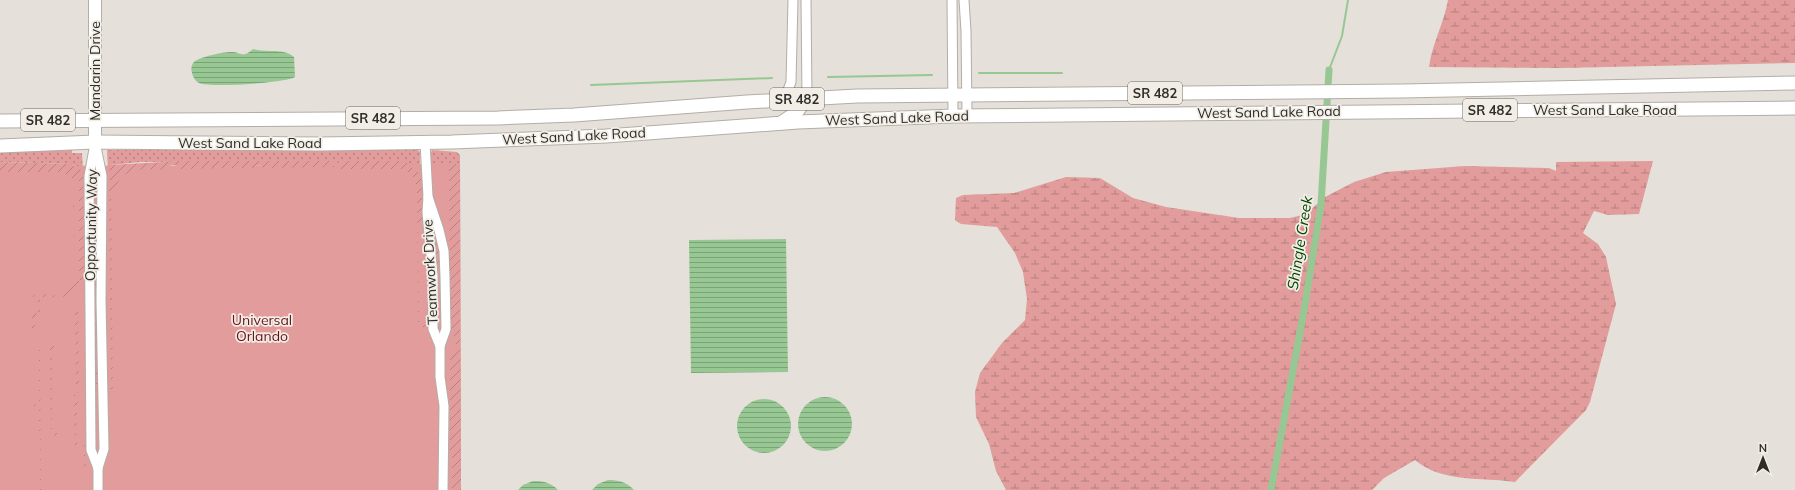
<svg xmlns="http://www.w3.org/2000/svg" width="1795" height="490" font-family="Mulish,sans-serif">
  <style>
    .grass { fill: url(#grass-dots) }
    .wetland { fill: url(#wetland-marsh) }
    .park { fill: #e19c9b }
    .garden { fill: url(#garden-furrows) }
    .water { fill: url(#water-rules) }
    .lines { fill: none; stroke-linecap: round; stroke-linejoin: round }
    .stream { stroke: #97c793; stroke-width: 2 }
    .canal { stroke: #97c793; stroke-width: 7 }
    .street-casing { stroke: #b2aea7; stroke-width: 11 }
    .secondary-casing { stroke: #b2aea7; stroke-width: 14 }
    .primary-casing { stroke: #b2aea7; stroke-width: 15 }
    .street { stroke: #fff; stroke-width: 9 }
    .secondary { stroke: #fff; stroke-width: 12 }
    .primary { stroke: #fff; stroke-width: 13 }
    .labels { text-anchor: middle; stroke-width: 3.5; stroke-linejoin: round; paint-order: stroke }
    .shield { fill: #f2eee6; stroke: #696762; stroke-width: 1 }
    .shield-label { font-size: 13px; font-weight: bold; fill: #2e2d2a }
    .street-label { font-size: 14px; fill: #2e2d2a; stroke: #f2eee6 }
    .park-label { font-size: 14px; fill: #68121d; stroke: #f2eee6 }
    .water-label { font-size: 15px; font-style: italic; fill: #004700; stroke: #f2eee6 }
  </style>
  <defs>
    <pattern id="grass-dots" width="8" height="8" patternUnits="userSpaceOnUse"><rect width="8" height="8" fill="#e19c9b"/><path d="M2 2h.1M6 6h.1" fill="none" stroke="#b7807f" stroke-width="1.8" stroke-linecap="round"/></pattern>
    <pattern id="wetland-marsh" width="20" height="14" patternUnits="userSpaceOnUse"><rect width="20" height="14" fill="#e19c9b"/><path d="M1 5h8M5 5V1M11 12h8M15 12V8" fill="none" stroke="#b7807f"/></pattern>
    <pattern id="garden-furrows" width="10" height="10" patternUnits="userSpaceOnUse"><rect width="10" height="10" fill="#e19c9b"/><path d="M-1 1l2-2M0 10L10 0M9 11l2-2" fill="none" stroke="#b7807f"/></pattern>
    <pattern id="water-rules" width="6" height="5" patternUnits="userSpaceOnUse"><rect width="6" height="5" fill="#97c793"/><path d="M0 2.5h6" fill="none" stroke="#7ca278"/></pattern>
  </defs>
  <rect width="100%" height="100%" fill="#e5e0d9"/>
  <g class="grass">
    <polygon points="411,147 415,147 420,152 420,171 376,161 141,162 110,165 108,172 107,150"/>
    <polygon points="72,150 72,153 82,153 83,170 71,164 0,162 0,151"/>
    <polygon points="432,150 457,152 460,155 460,164 450,164 432,182 430,155"/>
  </g>
  <g class="wetland">
    <path d="M1448,0h347v63l-234,5 -132,-1c3,-23 15,-44 19,-67z"/>
    <path d="M1653,161l-14,53 -31,1 -14,-4 -11,22 15,11 8,13 10,47 -26,98 -4,8 -71,72c-33,-5 -73,1 -100,-22l-31,18 -12,12h-366l-10,-19 -7,-27 -13,-27 -1,-25 5,-19 22,-30 23,-23 2,-21 -4,-27 -8,-19 -18,-26 -36,-3 -6,-4 1,-22 7,-3 51,-2 52,-16 34,1 33,20 33,9 73,11h51l16,-4 19,-17 29,-15 32,-10 79,-6 84,2 7,3v-9z"/>
  </g>
  <polygon class="park" points="334,163 340,163 340,165 460,164 461,490 0,490 0,166 334,165"/>
  <g class="garden">
    <path d="M182,161h219l5,1 15,13 2,51 -5,4 1,95h10v2h-11l-1,-140c-2,-10 -7,-15 -16,-18h-61v-6h-6v4l-71,1 -2,-3h-4l-2,3 -78,1 -1,-4h-6v5c-19,0 -49,-6 -54,19h-5l2,208h-2l-2,-206h-3l4,-11 -1,-15z"/>
    <path d="M0,162l72,2 5,5 6,1 1,114c-8,16 -29,13 -44,13v16l-5,7v12h-3v-17l6,-2v-14l-6,-3c20,-7 31,11 43,-15h5l-1,-12 -6,-1 6,-2v-29l-6,-1 6,-2v-26l-6,-1v-1l6,-1v-26h-6l-9,-7h-64z"/>
    <polygon points="449,164 460,164 461,490 452,490 452,456 450,456 450,360 456,347 456,341 450,329"/>
    <polygon points="93,200 97,213 97,286 94,288"/>
    <polygon points="434,228 436,229 440,257 439,266 437,266 432,230"/>
    <polygon points="75,310 78,310 79,387 76,387"/>
    <polygon points="94,311 97,314 96,360 94,360"/>
    <polygon points="53,346 57,347 58,349 52,349 52,433 58,433 56,436 51,434 50,348"/>
    <polygon points="35,347 38,347 40,350 41,490 34,489 40,488 40,439 33,437 39,436 39,407 34,407 33,405 39,404 39,350 33,349"/>
    <polygon points="95,368 98,369 98,389 95,389"/>
    <polygon points="78,388 76,440 79,445 85,444 86,474 84,474 84,446 75,446 74,395 77,395"/>
  </g>
  <g class="water">
    <path d="M253,49c13,4 31,-1 41,8l1,20c-10,6 -86,11 -96,6 -4,-2 -6,-6 -7,-10 -1,-3 -1,-8 2,-11 5,-5 29,-10 37,-10 11,0 11,7 22,-3z"/>
    <polygon points="786,239 788,372 691,373 689,240"/>
    <circle cx="825" cy="424" r="27"/>
    <circle cx="764" cy="426" r="27"/>
    <path d="M608,480c11,0 18,2 26,10h-42l6,-6z"/>
    <path d="M533,481c10,0 17,1 25,9h-40l5,-5z"/>
  </g>
  <g class="lines">
    <g class="stream">
      <polyline points="1329,70 1342,36 1348,0"/>
      <polyline points="979,73 1062,73"/>
      <polyline points="828,77 932,75"/>
      <polyline points="591,85 772,78"/>
    </g>
    <polyline class="canal" points="1271,490 1303,316 1321,205 1329,70"/>
    <g class="street-casing">
      <g id="street">
        <polyline points="806,0 807,98"/>
        <polyline points="952,0 953,116"/>
        <polyline points="964,0 966,31 967,116"/>
        <polyline points="779,100 788,90 791,82 793,0"/>
        <polyline points="95,142 102,176 101,301 104,449 98,468 98,490"/>
        <polyline points="425,142 428,197 427,212 433,276 433,329 440,346"/>
        <polyline points="94,149 89,176 91,450 98,468"/>
        <polyline points="428,197 439,230 444,251 445,277 446,329 440,346 440,377 444,406 443,490"/>
      </g>
    </g>
    <g class="secondary-casing">
      <polyline id="secondary" points="95,0 95,142"/>
    </g>
    <g class="primary-casing">
      <g id="primary">
        <polyline points="0,121 498,118 574,115 747,102 857,96 1402,91 1795,83"/>
        <polyline points="781,123 796,113 807,98"/>
        <polyline points="0,146 95,142 320,144 452,142 606,136 798,122 953,116 1795,108"/>
      </g>
    </g>
    <use href="#street" class="street"/>
    <use href="#secondary" class="secondary"/>
    <use href="#primary" class="primary"/>
  </g>
  <g class="labels">
    <g class="shield">
      <rect x="1128" y="82" width="54" height="22" rx="3"/>
      <rect x="770" y="88" width="54" height="22" rx="3"/>
      <rect x="1463" y="99" width="54" height="22" rx="3"/>
      <rect x="346" y="107" width="54" height="22" rx="3"/>
      <rect x="21" y="109" width="54" height="22" rx="3"/>
    </g>
    <g class="shield-label">
      <text x="1155" y="98">SR 482</text>
      <text x="797" y="104">SR 482</text>
      <text x="1490" y="115">SR 482</text>
      <text x="373" y="123">SR 482</text>
      <text x="48" y="125">SR 482</text>
    </g>
    <g class="street-label">
      <text transform="translate(95 71) rotate(-90)" y="5">Mandarin Drive</text>
      <text x="1605" y="115">West Sand Lake Road</text>
      <text transform="translate(1269 112) rotate(-1)" y="5">West Sand Lake Road</text>
      <text transform="translate(897 118) rotate(-2)" y="5">West Sand Lake Road</text>
      <text transform="translate(574 136) rotate(-3)" y="5">West Sand Lake Road</text>
      <text x="250" y="148">West Sand Lake Road</text>
      <text transform="translate(91 225) rotate(-89)" y="5">Opportunity Way</text>
      <text transform="translate(430 272) rotate(-93)" y="5">Teamwork Drive</text>
    </g>
    <g class="park-label">
      <text x="262" y="325">Universal<tspan x="262" dy="16">Orlando</tspan></text>
    </g>
    <g class="water-label">
      <text transform="translate(1300 243) rotate(-81)" y="5">Shingle Creek</text>
    </g>
  </g>
  <g transform="translate(1763 458)" stroke="#f2eee6" stroke-width="3" paint-order="stroke">
  <path d="M0-3L7 15L0 10L-7 15Z" fill="#2e2d2a"/>
  <text y="-6" font-size="11" font-weight="bold" text-anchor="middle" fill="#2e2d2a">N</text>
  </g>
</svg>
